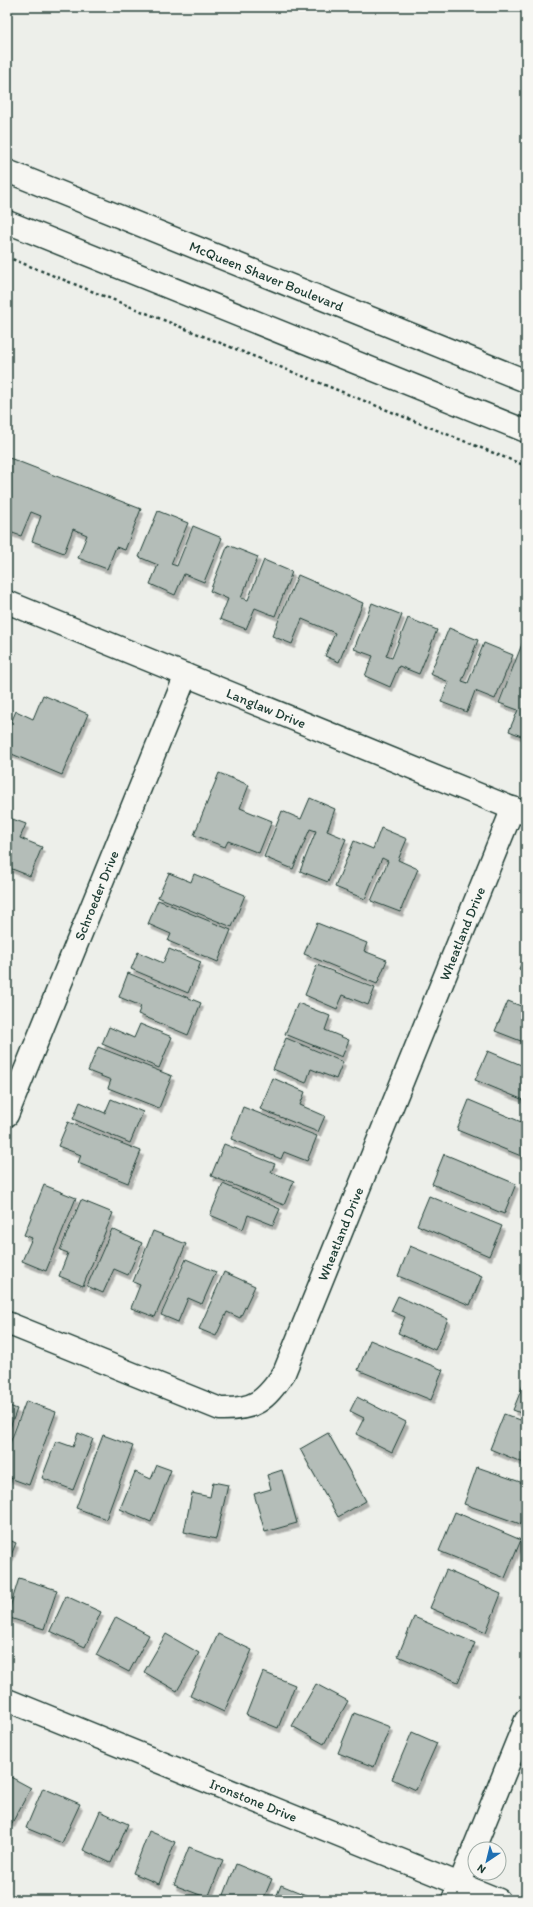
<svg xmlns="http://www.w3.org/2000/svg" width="533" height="1907" font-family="Itim,sans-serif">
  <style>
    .building { fill: #b4bdb8; stroke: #1f3d34; filter: url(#shadow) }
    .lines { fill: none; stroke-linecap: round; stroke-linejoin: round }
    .street-casing { stroke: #1f3d34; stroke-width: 25 }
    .primary-casing { stroke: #1f3d34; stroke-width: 25 }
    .path { stroke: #1f3d34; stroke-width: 2.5; stroke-dasharray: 3 3; stroke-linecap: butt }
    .street { stroke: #f6f6f2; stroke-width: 22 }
    .primary { stroke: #f6f6f2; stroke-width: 22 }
    .labels { text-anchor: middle; stroke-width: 4; stroke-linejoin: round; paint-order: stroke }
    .street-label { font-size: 14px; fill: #1f3d34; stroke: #f6f6f2 }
  </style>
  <defs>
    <filter id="shadow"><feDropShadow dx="2.5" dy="4.5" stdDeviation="0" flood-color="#0004"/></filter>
  </defs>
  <rect width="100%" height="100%" fill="#edefea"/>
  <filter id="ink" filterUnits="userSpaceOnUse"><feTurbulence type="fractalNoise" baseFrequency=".025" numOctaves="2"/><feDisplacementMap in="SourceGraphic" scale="8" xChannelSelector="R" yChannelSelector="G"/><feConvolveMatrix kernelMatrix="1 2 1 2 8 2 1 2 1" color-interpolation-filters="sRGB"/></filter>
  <g filter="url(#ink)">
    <g class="building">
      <polygon points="7,457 141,509 125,550 116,547 107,569 78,558 87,535 73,529 64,553 32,541 41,516 31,512 21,536 7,531"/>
      <polygon points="158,511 188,523 171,564 177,566 193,526 222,538 204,582 184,574 175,595 150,584 158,565 139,557"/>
      <polygon points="228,545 258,557 241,598 248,600 264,560 292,572 275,616 255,608 246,629 220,619 228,599 210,591"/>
      <polygon points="298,575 363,603 339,662 325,656 335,633 302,619 292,644 272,636"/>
      <polygon points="372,603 402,615 386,656 392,658 408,618 437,630 419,674 399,666 390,687 365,676 373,656 354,649"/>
      <polygon points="449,628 478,640 462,681 468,683 484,643 513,655 495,699 475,691 467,712 441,702 449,682 430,674"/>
      <polygon points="524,639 526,640 526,738 509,731 518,710 499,703"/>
      <polygon points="43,695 88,714 62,775 7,752 7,732 16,711 33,719"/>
      <polygon points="219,773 249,785 240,808 272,821 259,853 228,841 225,847 194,835"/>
      <polygon points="310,798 335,809 327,831 346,839 328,882 300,871 316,831 310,829 293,869 264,857 282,811 301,819"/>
      <polygon points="7,817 26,824 20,838 42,847 30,876 7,867"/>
      <polygon points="381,828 407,839 398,860 418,869 400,912 371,901 388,861 382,858 365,899 335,887 354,841 373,849"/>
      <polygon points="169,873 191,882 194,874 245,895 232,927 158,897"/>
      <polygon points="158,900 231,930 218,962 168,941 171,934 148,924"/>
      <polygon points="317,923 367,943 364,951 387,960 377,984 304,954"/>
      <polygon points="169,949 201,962 188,993 131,969 138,952 163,963"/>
      <polygon points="526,951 526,972 519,969"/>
      <polygon points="317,965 375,988 368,1005 343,995 337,1009 305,995"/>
      <polygon points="128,973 201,1003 188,1035 138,1014 141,1006 119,997"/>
      <polygon points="508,1001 526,1008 526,1043 495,1031"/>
      <polygon points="298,1003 330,1016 325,1030 349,1040 342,1057 285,1034"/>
      <polygon points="140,1024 172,1037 159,1068 102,1044 109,1027 134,1038"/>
      <polygon points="286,1038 343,1062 336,1079 311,1069 306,1083 273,1069"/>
      <polygon points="98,1047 172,1076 159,1108 108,1088 111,1080 88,1071"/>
      <polygon points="488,1051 526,1067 526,1101 475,1080"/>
      <polygon points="273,1078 305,1092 300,1105 325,1116 318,1132 260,1109"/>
      <polygon points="111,1099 143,1112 130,1143 73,1119 80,1102 105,1113"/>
      <polygon points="469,1100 526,1124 526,1158 457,1130"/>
      <polygon points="243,1107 317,1136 307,1161 284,1152 281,1159 231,1139"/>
      <polygon points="68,1122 141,1151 128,1183 78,1163 81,1155 58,1146"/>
      <polygon points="224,1144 275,1164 271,1172 294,1181 284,1205 211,1176"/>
      <polygon points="444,1154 516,1184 504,1214 432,1184"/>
      <polygon points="223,1184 280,1209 273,1225 248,1215 243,1229 210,1215"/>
      <polygon points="44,1185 76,1198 46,1271 22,1261 32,1238 24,1235"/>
      <polygon points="429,1196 502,1226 489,1256 417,1225"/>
      <polygon points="81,1200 113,1213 83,1286 59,1276 68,1253 60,1250"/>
      <polygon points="112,1229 142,1243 128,1275 114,1269 103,1293 87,1286"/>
      <polygon points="153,1231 186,1244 155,1317 131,1308 140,1285 133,1282"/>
      <polygon points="410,1246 482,1276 470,1305 398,1276"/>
      <polygon points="186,1259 216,1272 202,1304 188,1298 178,1322 161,1315"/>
      <polygon points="224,1272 255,1286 240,1318 227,1312 216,1336 199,1329"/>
      <polygon points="398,1296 448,1319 435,1350 398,1333 405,1317 391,1311"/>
      <polygon points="370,1340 443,1370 431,1400 358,1370"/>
      <polygon points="526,1378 526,1415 513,1410"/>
      <polygon points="357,1397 406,1422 392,1452 356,1434 364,1418 350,1411"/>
      <polygon points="26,1401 56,1412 29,1485 7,1477 7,1451"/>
      <polygon points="7,1405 17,1409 7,1436"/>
      <polygon points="504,1414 526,1422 526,1464 490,1449"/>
      <polygon points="78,1433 93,1439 73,1490 42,1478 56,1441 73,1447"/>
      <polygon points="328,1433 366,1501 338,1517 300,1449"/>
      <polygon points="103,1435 133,1446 106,1519 76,1508"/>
      <polygon points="157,1465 171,1470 151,1522 120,1509 135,1472 151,1479"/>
      <polygon points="477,1467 526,1484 526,1526 464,1504"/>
      <polygon points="282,1470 297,1523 265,1532 254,1494 271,1489 267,1475"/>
      <polygon points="213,1482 228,1485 216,1539 184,1532 192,1493 210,1497"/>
      <polygon points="455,1512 521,1540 505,1578 439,1551"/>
      <polygon points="7,1539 16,1543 7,1565"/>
      <polygon points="446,1570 501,1594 486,1632 430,1608"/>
      <polygon points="19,1578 57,1590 44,1629 7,1617"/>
      <polygon points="66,1596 101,1612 85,1647 50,1631"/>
      <polygon points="116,1617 149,1635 129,1672 96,1655"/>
      <polygon points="414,1617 475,1643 458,1682 398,1656"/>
      <polygon points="166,1634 199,1653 177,1691 144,1672"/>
      <polygon points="218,1634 252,1650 224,1712 190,1696"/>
      <polygon points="263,1672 295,1685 278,1728 246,1715"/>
      <polygon points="316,1684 348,1701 324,1744 292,1726"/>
      <polygon points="354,1713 390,1727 374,1767 338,1753"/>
      <polygon points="412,1732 437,1743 416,1790 392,1779"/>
      <polygon points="7,1775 31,1788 12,1823 7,1820"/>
      <polygon points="43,1788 80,1804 62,1843 26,1828"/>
      <polygon points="100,1811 128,1824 111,1863 83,1850"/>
      <polygon points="149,1831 175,1842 159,1884 133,1873"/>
      <polygon points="189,1847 223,1860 208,1898 174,1885"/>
      <polygon points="236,1864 272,1879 263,1900 222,1900"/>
      <polygon points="281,1885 318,1900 275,1900"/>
    </g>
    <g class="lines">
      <g class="street-casing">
        <g id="street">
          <path id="s1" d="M7,602l519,212"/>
          <path id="s2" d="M7,1115l179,-440"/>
          <path id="s3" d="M7,1323l213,86c35,1 45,-8 64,-36l229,-565"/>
          <path id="s4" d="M7,1700l492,200"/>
          <polyline points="453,1900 526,1720"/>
        </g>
      </g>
      <g class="primary-casing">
        <g id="primary">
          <path id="s5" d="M7,171l519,210"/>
          <polyline points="7,222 526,431"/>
        </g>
      </g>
      <polyline class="path" points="7,257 526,466"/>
      <use href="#street" class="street"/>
      <use href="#primary" class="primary"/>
    </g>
  </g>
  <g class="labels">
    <g class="street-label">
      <text dy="5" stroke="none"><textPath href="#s5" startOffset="280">McQueen Shaver Boulevard</textPath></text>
      <text dy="5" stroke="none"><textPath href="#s1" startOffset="280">Langlaw Drive</textPath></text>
      <text dy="5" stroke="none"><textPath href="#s2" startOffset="237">Schroeder Drive</textPath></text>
      <text dy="5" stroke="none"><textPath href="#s3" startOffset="782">Wheatland Drive</textPath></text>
      <text dy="5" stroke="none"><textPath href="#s3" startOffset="458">Wheatland Drive</textPath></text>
      <text dy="5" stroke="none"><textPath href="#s4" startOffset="266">Ironstone Drive</textPath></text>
    </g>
  </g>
  <rect width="533" height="1907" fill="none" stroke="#f6f6f2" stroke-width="24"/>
  <rect x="12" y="12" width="509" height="1883" fill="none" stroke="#1f3d34" stroke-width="1.5" filter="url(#ink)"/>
  <g transform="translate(487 1861) rotate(215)"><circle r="19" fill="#f6f6f2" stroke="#a0aca6"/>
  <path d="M0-3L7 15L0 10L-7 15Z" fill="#1f6fb2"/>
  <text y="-6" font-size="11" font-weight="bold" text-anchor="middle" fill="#1f3d34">N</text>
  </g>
</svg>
